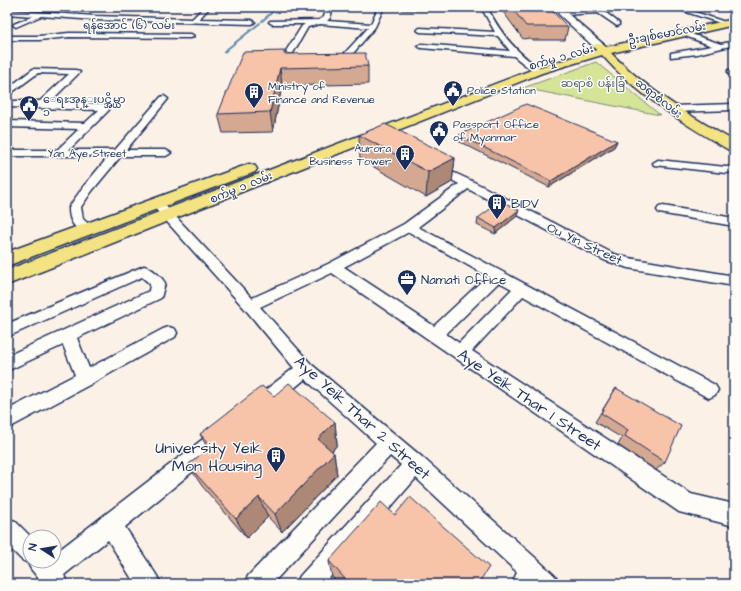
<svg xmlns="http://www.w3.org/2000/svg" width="741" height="591" font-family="'Architects Daughter','Noto Sans Myanmar',sans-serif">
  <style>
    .green { fill: #d6e497; stroke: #788a7a }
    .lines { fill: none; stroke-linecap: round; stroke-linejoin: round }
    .stream-far1 { stroke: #5d8ab1; stroke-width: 2 }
    .stream { stroke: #5d8ab1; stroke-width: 2.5 }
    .street-casing { stroke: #1b2f5e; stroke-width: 3 }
    .secondary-casing { stroke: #1b2f5e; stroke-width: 3 }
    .primary-casing { stroke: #1b2f5e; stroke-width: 3 }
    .street { fill: #fdfcf7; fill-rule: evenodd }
    .secondary { fill: #fdfcf7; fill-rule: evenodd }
    .primary { fill: #f4e382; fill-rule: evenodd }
    .wall { fill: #d4a891; stroke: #1b2f5e }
    .shaded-wall { fill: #ad8876; stroke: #1b2f5e }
    .building { fill: #f7c3a9; stroke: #1b2f5e }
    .labels { text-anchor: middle; stroke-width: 3; stroke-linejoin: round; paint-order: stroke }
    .far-street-label { font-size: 11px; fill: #1b2f5e; stroke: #fdfcf7 }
    .far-park-label { font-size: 11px; fill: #4a5c6c; stroke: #fdfcf7 }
    .far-poi-label { font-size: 11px; fill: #1b2f5e; stroke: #fdfcf7; text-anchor: start }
    .poi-label { font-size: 13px; fill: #1b2f5e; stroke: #fdfcf7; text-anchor: start }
    .street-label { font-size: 13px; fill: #1b2f5e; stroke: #fdfcf7 }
    .near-street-label { font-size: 16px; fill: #1b2f5e; stroke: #fdfcf7 }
    .near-poi-label { font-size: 16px; fill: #1b2f5e; stroke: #fdfcf7; text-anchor: end }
  </style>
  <rect width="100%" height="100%" fill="#fcf1e7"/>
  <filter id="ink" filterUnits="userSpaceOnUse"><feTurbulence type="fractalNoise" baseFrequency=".025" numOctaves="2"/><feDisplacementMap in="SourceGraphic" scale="8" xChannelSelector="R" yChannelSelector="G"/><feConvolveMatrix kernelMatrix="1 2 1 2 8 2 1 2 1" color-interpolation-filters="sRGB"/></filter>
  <g filter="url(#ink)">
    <polygon class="green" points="596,62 660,115 523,88"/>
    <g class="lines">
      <g class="stream-far1">
        <polyline points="262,21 278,7"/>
        <polyline points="226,50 260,23"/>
      </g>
      <polyline class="stream" points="224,52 227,49"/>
      <g class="street-casing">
        <g id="street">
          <polygon points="204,7 210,7 199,19 252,20 255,22 252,24 95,20 41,16 16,27 13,25 14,24 33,16 7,14 7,10 95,16 192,19"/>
          <polygon points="327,7 333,7 330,18 327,21 371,24 378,7 384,7 375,27 350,57 347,57 343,55 368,28 320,24 308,27 293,53 287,53 286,51 302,26 305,24 272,24 269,22 270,21 319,20 324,17"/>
          <polygon points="400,7 437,7 434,9 403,9"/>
          <path d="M481,7h6c13,26 29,46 54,62v4h-6l-21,-17 -93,-8 -4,-2 4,-2 89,7 -12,-15 -78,-4 -3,-2 3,-2 75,4z"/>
          <polygon points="593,7 598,7 600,9 627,7 605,12 619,23 619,25 617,26 598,13 561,15 558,13 561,11 593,10"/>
          <polygon points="671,7 680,7 725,22 720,23"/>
          <polygon points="682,31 721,44 734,41 734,45 697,54 671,57 671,53 712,46 680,34 680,32"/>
          <polygon points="69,33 191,34 194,36 191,38 69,37 39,40 7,40 7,36 39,36"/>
          <path d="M33,69l43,1 4,2 -30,30 53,2 3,1 3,5 -40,40h46l46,-53 3,-1 4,3 -42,51h40l5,3 -5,3h-45l-29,35 -11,16 2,12 11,10 -1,3c-8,2 -20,-4 -22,-12 -2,-4 -2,-9 -2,-13l14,-20 26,-31h-102v-6h50l22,-21 -72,-2v-6l78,2 14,-13 -92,-3v-6h33l29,-27 -31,-1 -31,23v-7z"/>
          <rect x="728" y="70" width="6" height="4"/>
          <polygon points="734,104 734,110 672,112 667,109 672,106"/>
          <polygon points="658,160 726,167 734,166 734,172 726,173 654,165 653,163"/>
          <path d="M435,164l37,17 142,73 15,4 105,18v10l-106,-18 -24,-8 -136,-71 -50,38 297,158 3,5 -3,5 -6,3 -6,-3 -180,-99 -51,55 219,143 43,10v22l-55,-14 -347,-239 -72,34 51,57 111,93 117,104 16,15 4,8h-47l5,-12 -101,-94 -92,106h-28l4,-8 101,-111 -11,-9 -118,128h-28l4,-8 128,-133 -71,-64 -40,34 -7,2 -7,-2 -2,-6 2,-6 43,-33 -49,-59 -94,-105 2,-3h8l91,97 76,-34 76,-40 55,-40 -28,-15 -1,-2zM409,232l78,44 -53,50 -90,-59zM499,282l13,7 -53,54 -13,-9z"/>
          <polygon points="663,206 734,218 734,226 659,213 657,210 659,207"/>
          <path d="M144,266c8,2 17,10 21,17l-4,15 -84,40 12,30 74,-39 6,-2 6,2 2,4 -2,4 -84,47 -84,45v-19l68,-35 -12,-30 -56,26v-15l142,-65 1,-7 -8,-7 -135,60v-13z"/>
          <polygon points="223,426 230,429 233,435 230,441 125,527 157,576 161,584 135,584 108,540 64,575 68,584 43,584 31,569 28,563 22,560 7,545 7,518 15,521 31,537 30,561 54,561 54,554 216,429"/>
        </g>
      </g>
      <g class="secondary-casing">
        <polygon id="secondary" points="551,7 560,7 603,44 604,46 603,48 595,48"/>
      </g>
      <g class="primary-casing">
        <g id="primary">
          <path d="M734,19v6l-123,28c35,36 79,63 123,88v11l-5,-2c-46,-27 -92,-55 -127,-95l-60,18 -535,212v-15l527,-201 63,-19 -3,-4 1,-2h8l3,3z"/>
          <polygon points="249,164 255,166 257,169 255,172 7,266 7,252"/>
        </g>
      </g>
      <use href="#street" class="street"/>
      <use href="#secondary" class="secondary"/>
      <use href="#primary" class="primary"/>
    </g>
    <g class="wall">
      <polygon points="489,7 548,7 568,27 565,40 532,40 530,38 523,39 501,9 491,9"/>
      <polygon points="284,54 368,66 368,84 282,86 273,132 223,133 218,114"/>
      <polygon points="359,135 455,158 452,182 426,197 360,159"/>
      <polygon points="459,135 617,141 614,147 549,187 458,141"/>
      <polygon points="517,216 495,234 477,225 478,218"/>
      <polygon points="616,388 665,462 656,470 618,445 622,438 595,422"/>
      <polygon points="274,396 335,422 337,445 332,451 334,453 337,475 282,532 268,517 247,538 202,486 188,465 208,449 200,434"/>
      <polygon points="395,515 478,584 339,584 332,577 329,561"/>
    </g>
    <g class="shaded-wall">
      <polygon points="280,68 282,86 273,132 270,112"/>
      <polygon points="617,141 614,147 549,187 551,181"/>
      <polygon points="455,158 452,182 426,197 428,172"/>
      <polygon points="519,210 517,216 495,234 496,228"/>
      <polygon points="335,422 337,445 322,461 318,439"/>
      <polygon points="334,453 337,475 282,532 275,514"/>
      <polygon points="259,497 268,517 247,538 236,519"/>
    </g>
    <g class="building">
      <polygon points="511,7 548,7 568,27 534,27 533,26 526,26"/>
      <polygon points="284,51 284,54 365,53 368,66 280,68 270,112 218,114 243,52"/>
      <polygon points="526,104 617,141 551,181 459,135"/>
      <polygon points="385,124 455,158 428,172 359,135"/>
      <polygon points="501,201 519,210 496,228 478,218"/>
      <polygon points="289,383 335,422 318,439 334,453 275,514 259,497 236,519 188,465 211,446 200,434 262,386 274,396"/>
      <polygon points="616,388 681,426 665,462 625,436 628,430 601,413"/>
      <polygon points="410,497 489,567 478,584 343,584 346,580 329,561 381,502 395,515"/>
    </g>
  </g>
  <defs>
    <g id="civic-pin" transform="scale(1)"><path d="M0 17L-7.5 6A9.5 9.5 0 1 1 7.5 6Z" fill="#1b2f5e" stroke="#fdfcf7"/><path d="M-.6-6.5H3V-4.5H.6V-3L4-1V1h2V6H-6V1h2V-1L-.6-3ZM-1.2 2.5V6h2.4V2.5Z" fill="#fff"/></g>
    <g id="building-pin" transform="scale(1)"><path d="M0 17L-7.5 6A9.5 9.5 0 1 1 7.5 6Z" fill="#1b2f5e" stroke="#fdfcf7"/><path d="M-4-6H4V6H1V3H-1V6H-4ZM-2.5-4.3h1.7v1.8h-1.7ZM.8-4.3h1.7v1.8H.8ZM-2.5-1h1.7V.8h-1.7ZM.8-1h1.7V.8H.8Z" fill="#fff"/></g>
    <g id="office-pin" transform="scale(1)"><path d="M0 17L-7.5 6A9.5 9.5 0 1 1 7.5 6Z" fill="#1b2f5e" stroke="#fdfcf7"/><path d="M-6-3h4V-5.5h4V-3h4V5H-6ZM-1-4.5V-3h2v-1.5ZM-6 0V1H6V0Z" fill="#fff"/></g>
  </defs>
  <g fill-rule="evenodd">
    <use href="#civic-pin" x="453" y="90"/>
    <use href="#building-pin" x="254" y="92"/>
    <use href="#civic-pin" x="29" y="105"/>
    <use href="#civic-pin" x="439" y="130"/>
    <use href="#building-pin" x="405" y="154"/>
    <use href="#building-pin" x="497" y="203"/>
    <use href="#office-pin" x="407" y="279"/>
    <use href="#building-pin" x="276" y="456"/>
  </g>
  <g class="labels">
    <g class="far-street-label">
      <text x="129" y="29">ရန်အောင် (၆) လမ်း</text>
      <text transform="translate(667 33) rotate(-11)" y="4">ဦးချစ်မောင်လမ်း</text>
      <text transform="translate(561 57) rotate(-16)" y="4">စက်မှု ၁ လမ်း</text>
      <text transform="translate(659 98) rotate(38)" y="4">ဆရာစံလမ်း</text>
      <text x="87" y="157">Yan Aye Street</text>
      <text transform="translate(241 187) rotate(-22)" y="4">စက်မှု ၁ လမ်း</text>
    </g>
    <g class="far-park-label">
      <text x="593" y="87">ဆရာစံ ပန်းခြံ</text>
    </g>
    <g class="far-poi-label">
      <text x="268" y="90">Ministry of<tspan x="268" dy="13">Finance and Revenue</tspan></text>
      <text x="467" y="94">Police Station</text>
      <text x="43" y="103">ေရႊအုန္းပင္အိမ္ယာ<tspan x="43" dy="13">၁</tspan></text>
      <text x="453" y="128">Passport Office<tspan x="453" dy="13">of Myanmar</tspan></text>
      <text x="391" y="152" text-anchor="end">Aurora<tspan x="391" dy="13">Business Tower</tspan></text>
    </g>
    <g class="poi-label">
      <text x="511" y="208">BIDV</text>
      <text x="421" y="284">Namati Office</text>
    </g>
    <g class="street-label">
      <text transform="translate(585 243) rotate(25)" y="5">Ou Yin Street</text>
    </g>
    <g class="near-street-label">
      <text transform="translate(530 399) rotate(34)" y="6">Aye Yeik Thar 1 Street</text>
      <text transform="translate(363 417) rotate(42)" y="6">Aye Yeik Thar 2 Street</text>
    </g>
    <g class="near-poi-label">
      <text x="262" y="453">University Yeik<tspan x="262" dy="18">Mon Housing</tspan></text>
    </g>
  </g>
  <rect width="741" height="591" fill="none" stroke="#fdfcf7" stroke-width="24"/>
  <rect x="12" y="12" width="717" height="567" fill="none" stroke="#1b2f5e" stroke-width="1.5" filter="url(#ink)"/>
  <g transform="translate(42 549) rotate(282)"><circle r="19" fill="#fdfcf7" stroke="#a3aaba"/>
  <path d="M0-3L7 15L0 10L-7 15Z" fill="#1b2f5e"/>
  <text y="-6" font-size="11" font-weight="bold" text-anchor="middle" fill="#1b2f5e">N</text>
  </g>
</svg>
